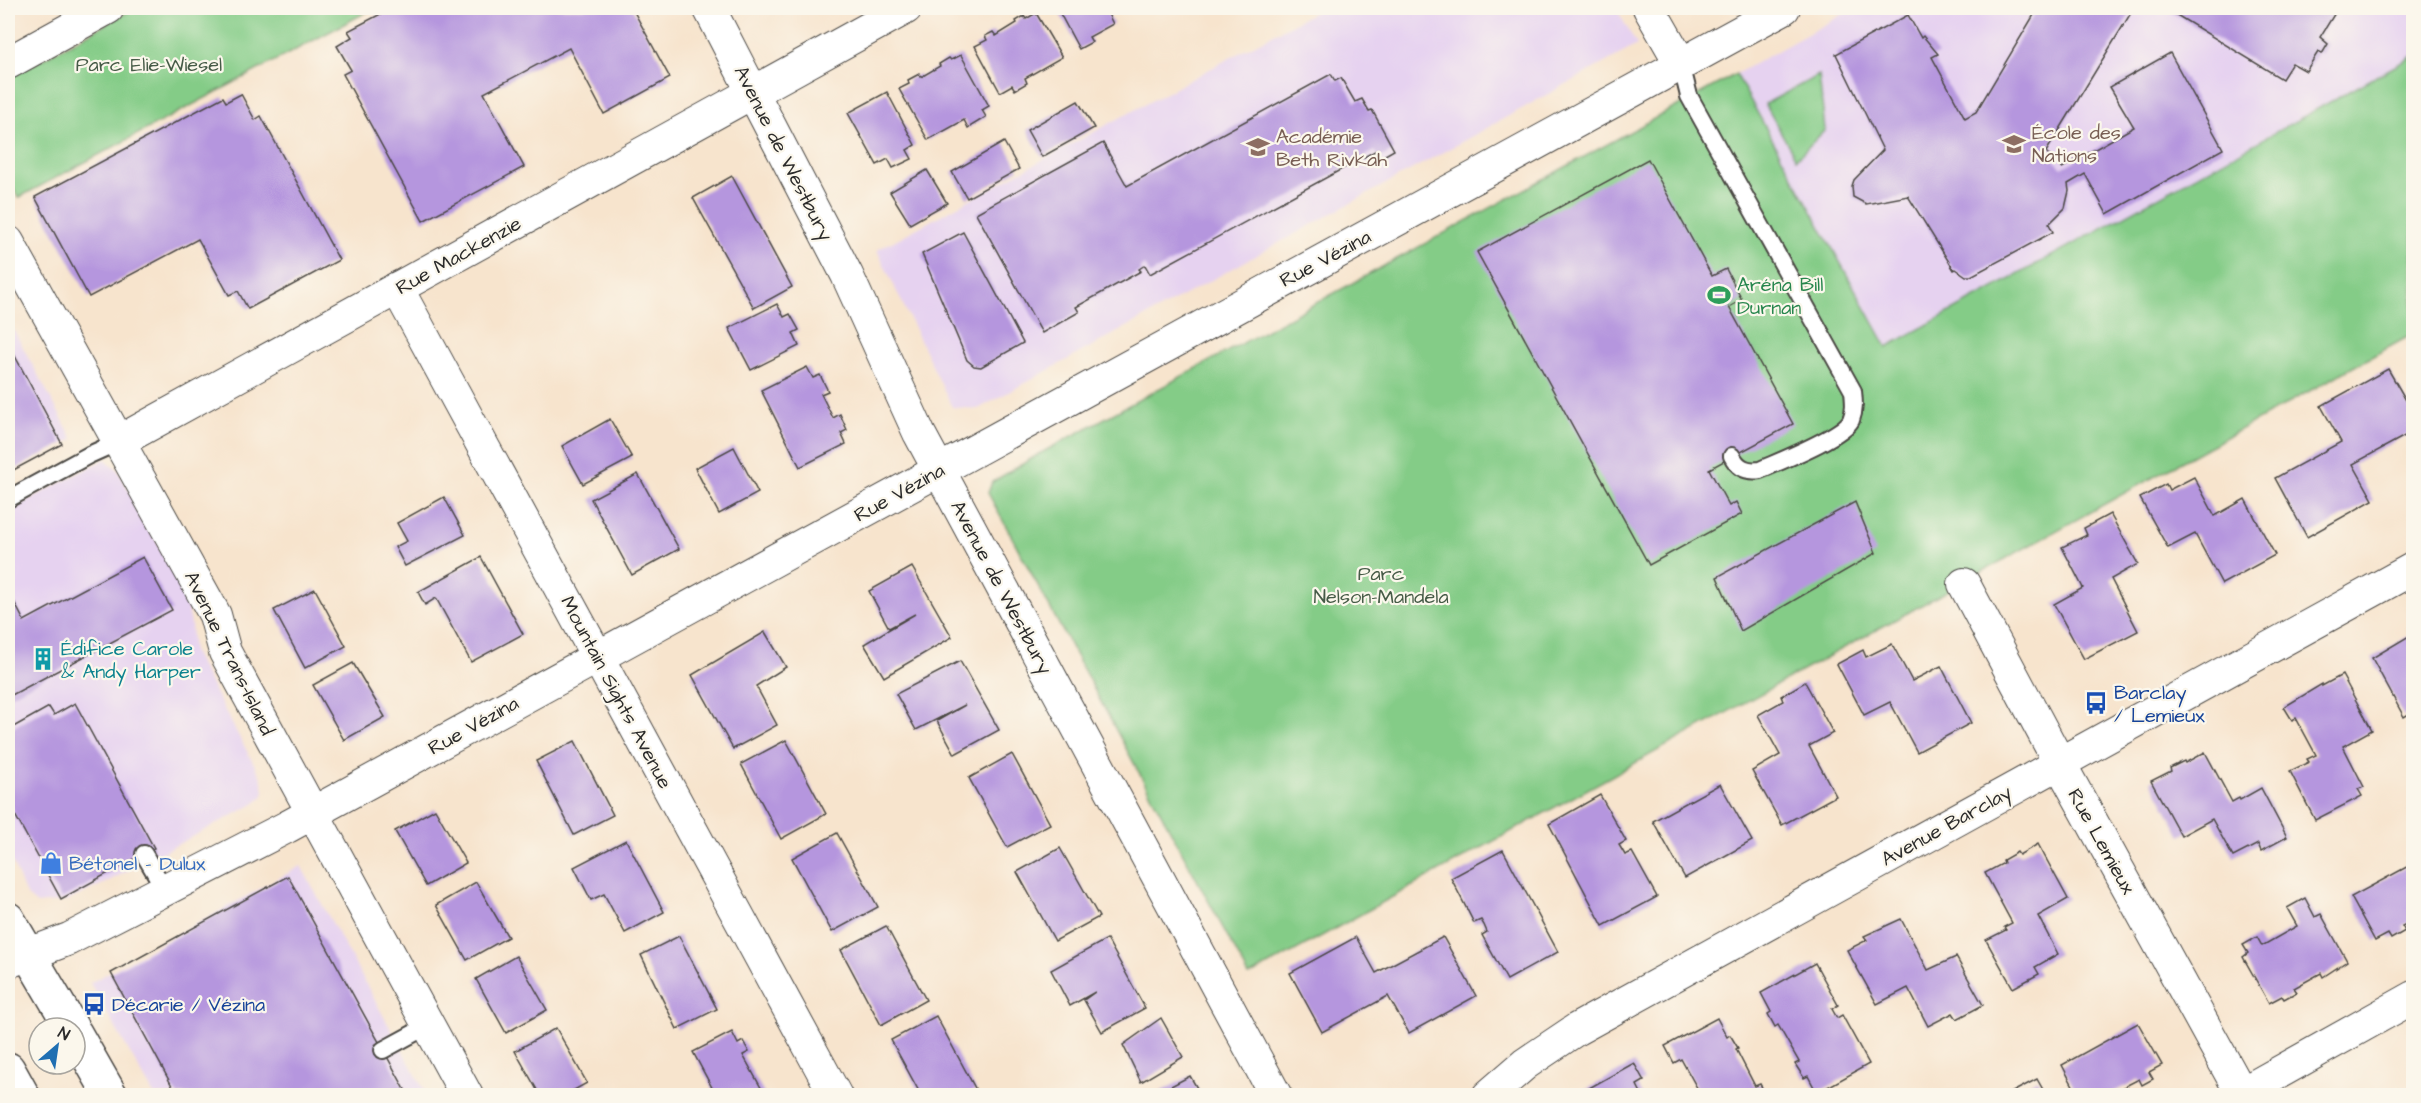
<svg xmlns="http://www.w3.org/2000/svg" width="2421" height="1103" font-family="'Architects Daughter',sans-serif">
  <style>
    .built { fill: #e6d2f0 }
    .green { fill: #84cc87; stroke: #587c59; stroke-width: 1.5 }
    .building { fill: #b596de }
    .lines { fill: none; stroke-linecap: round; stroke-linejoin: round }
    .service-casing { stroke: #4a4743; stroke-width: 20 }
    .minor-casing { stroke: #4a4743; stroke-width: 34 }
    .secondary-casing { stroke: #4a4743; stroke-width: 36 }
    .motorway-casing { stroke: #4a4743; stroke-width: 36 }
    .service { stroke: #fff; stroke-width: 16 }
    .minor { stroke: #fff; stroke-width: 32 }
    .secondary { stroke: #fff; stroke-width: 33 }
    .motorway { stroke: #fff; stroke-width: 33 }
    .labels { text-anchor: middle; stroke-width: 4.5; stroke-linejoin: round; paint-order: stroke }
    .park-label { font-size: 20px; fill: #465b47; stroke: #fbf7ec }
    .education-label { font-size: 20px; fill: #785e54; stroke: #fbf7ec; text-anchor: start }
    .street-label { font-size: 20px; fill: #2b2b2b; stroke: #fbf7ec }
    .leisure-label { font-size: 20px; fill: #27864d; stroke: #fbf7ec; text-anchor: start }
    .culture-label { font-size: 20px; fill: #0d838f; stroke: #fbf7ec; text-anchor: start }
    .transit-label { font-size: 20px; fill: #164399; stroke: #fbf7ec; text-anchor: start }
    .shop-label { font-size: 20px; fill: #366cbe; stroke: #fbf7ec; text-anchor: start }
  </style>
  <rect width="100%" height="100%" fill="#fbf7ec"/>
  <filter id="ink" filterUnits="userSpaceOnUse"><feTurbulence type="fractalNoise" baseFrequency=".0167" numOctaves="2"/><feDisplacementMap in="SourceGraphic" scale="12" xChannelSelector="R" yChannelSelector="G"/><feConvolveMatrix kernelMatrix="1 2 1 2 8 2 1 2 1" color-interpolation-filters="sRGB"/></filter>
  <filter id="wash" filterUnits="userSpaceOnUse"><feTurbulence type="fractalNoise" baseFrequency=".008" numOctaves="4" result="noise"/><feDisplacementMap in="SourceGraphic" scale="24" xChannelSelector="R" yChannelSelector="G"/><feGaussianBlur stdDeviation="1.35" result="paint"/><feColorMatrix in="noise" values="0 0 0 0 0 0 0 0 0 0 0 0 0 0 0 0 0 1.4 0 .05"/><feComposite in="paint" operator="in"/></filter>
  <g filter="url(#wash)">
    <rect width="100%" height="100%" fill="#f7e4cd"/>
    <g class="built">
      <polygon points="1322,8 1616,8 1637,45 978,409 952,407 877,250"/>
      <polygon points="1854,8 2413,8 2413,56 1887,347 1736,74"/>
      <polygon points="8,320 73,439 8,473"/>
      <polygon points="105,459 117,469 183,588 191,624 193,652 261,777 264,791 262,797 254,804 103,884 67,901 37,904 26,895 8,851 8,511"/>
      <polygon points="301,866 427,1095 154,1095 90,983"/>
    </g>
    <g class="green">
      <polygon points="135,8 374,8 18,198 8,178 8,78"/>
      <polygon points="2413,56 2413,334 1249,976 988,493 992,482 1041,453 1736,74 1887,347"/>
      <polygon points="1819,75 1825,130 1796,159 1765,104"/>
    </g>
    <g id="blocks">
      <g class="building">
        <polygon points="392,8 632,8 670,78 604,114 569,48 484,93 524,167 423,221 343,74 351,70 337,46 352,37 348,31"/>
        <polygon points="1057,8 1105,8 1113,24 1089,37 1092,42 1079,49"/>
        <polygon points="2038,8 2134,8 2046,152 2062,168 2134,127 2110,87 2170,53 2223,149 2107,214 2085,174 2068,184 2069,191 2065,208 2049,224 2053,232 1971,276 1966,276 1956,269 1954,270 1908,196 1866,204 1853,197 1852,186 1854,180 1883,150 1836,54 1908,15 1921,38 1923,36 1938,54 1932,57 1965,118 1976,112"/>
        <polygon points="2165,8 2338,8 2320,37 2328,44 2322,54 2318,52 2306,71 2292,63 2282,79"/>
        <polygon points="1036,13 1062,57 1025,78 1027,83 1015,90 1012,85 1000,92 975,46 987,40 985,36 993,32 996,36 1017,23 1016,21 1024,16 1026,19"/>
        <polygon points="961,55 989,106 982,110 986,117 968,128 964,120 928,140 899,89 909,84 908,80 919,74 921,77 940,66 939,64 949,58 951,60"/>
        <polygon points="1331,74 1335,81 1341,78 1355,102 1362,99 1369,111 1372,110 1394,150 1380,158 1375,151 1150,274 1145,265 1139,269 1141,271 1076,307 1079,312 1042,333 976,213 1103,143 1127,186"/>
        <polygon points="887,92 915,145 907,150 912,159 893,168 888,159 877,165 848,113"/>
        <polygon points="241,94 255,120 261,116 339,260 248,309 238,291 229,295 198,239 89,297 35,197 223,97 226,102"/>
        <polygon points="1078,101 1094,128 1042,157 1027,130"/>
        <polygon points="1004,142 1019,169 967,198 952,172"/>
        <polygon points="1648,159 1712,276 1726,269 1742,300 1729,307 1793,424 1709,469 1729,506 1736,502 1742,514 1649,565 1477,252"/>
        <polygon points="927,170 947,203 910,224 890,192"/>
        <polygon points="732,176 792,287 754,308 693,198"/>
        <polygon points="963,232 1023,343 981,367 974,366 967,360 922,254"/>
        <polygon points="777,304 784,317 790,314 799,330 793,333 799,346 751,370 729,328"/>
        <polygon points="8,343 62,444 8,473"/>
        <polygon points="807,367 813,378 820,375 828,391 821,394 833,418 840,414 847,430 841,433 846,444 800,467 761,390"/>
        <polygon points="2388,369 2414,414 2414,431 2353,464 2373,500 2307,537 2275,478 2341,442 2321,406"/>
        <polygon points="610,419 632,458 583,484 562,446"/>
        <polygon points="734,447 758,493 719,514 695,468"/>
        <polygon points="638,474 679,549 632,575 591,499"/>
        <polygon points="2194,477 2215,516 2245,499 2275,555 2222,584 2195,534 2168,548 2140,498 2166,484 2169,490"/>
        <polygon points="444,497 465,535 405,566 395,547 407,541 397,523"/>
        <polygon points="1855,502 1876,553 1741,631 1717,577"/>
        <polygon points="2110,514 2138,564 2111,579 2138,631 2084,659 2054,604 2083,588 2062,547 2087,535 2084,528"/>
        <polygon points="143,557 172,610 8,697 8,590 24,621"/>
        <polygon points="481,557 523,634 471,662 436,598 425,605 418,592"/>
        <polygon points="912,567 952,637 884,677 864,644 915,614 889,628 869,591"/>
        <polygon points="315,589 346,646 305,668 274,610"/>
        <polygon points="765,632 786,667 756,686 777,725 733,749 692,675"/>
        <polygon points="2414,633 2414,711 2404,717 2372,658"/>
        <polygon points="1892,644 1912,681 1941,666 1971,723 1917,752 1890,702 1864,715 1837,664 1863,650 1866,657"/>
        <polygon points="960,661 999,730 955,754 937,721 965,705 916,730 896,694"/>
        <polygon points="353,663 385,717 344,740 313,685"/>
        <polygon points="2342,675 2372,730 2343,746 2364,787 2358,789 2362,796 2315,820 2290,771 2309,762 2307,759 2316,755 2296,718 2292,720 2284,707 2322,684 2322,686"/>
        <polygon points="1805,682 1833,733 1809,746 1836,796 1782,825 1752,771 1780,755 1758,715 1783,701 1781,696"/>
        <polygon points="75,703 154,848 61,899 8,802 8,730 49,707 54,715"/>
        <polygon points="786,740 826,814 781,839 741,764"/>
        <polygon points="575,741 613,815 574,835 536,761"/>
        <polygon points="2205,752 2232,802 2239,798 2240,800 2261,788 2287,837 2261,851 2258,844 2233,857 2212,819 2181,836 2151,781 2171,771 2170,768 2184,761 2185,763"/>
        <polygon points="1012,754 1050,824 1007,847 969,778"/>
        <polygon points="1720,784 1752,841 1685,878 1653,821"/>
        <polygon points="1600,795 1626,841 1619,845 1625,855 1632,852 1657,897 1603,926 1549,824"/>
        <polygon points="435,809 466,863 426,886 395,831"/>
        <polygon points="837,833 878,907 832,932 792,858"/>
        <polygon points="626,840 664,912 625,933 604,894 591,900 574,867"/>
        <polygon points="2038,844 2068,899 2038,916 2058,954 2035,967 2039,974 2013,988 1986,940 2006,930 2004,927 2012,923 1985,873 2004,863 2003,860 2017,852 2019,855"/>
        <polygon points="1060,848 1099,917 1055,941 1017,872"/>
        <polygon points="1503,850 1558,952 1507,980 1482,935 1487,932 1484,925 1481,920 1474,923 1451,878"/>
        <polygon points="2414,863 2414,920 2402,926 2405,931 2391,939 2388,934 2375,941 2351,897"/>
        <polygon points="288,876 408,1095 177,1095 111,973"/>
        <polygon points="476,882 508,937 467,960 436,905"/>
        <polygon points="2305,898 2315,917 2321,914 2347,961 2323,977 2321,973 2294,988 2297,992 2284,999 2282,996 2269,1003 2243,957 2248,953 2243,945 2257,937 2262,946 2297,926 2287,908"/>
        <polygon points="1901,919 1928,970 1956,957 1983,1005 1957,1019 1953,1013 1928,1026 1908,988 1877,1004 1847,950 1867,940 1864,936"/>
        <polygon points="886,926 926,1000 881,1025 841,950"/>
        <polygon points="679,936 717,1009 677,1029 641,955"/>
        <polygon points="1356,937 1376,973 1443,937 1476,996 1409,1033 1388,996 1322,1032 1290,973"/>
        <polygon points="1107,939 1145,1008 1102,1032 1084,1000 1095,992 1070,1006 1051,970"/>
        <polygon points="516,956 547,1010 506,1033 476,979"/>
        <polygon points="1815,963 1838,1005 1832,1009 1837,1018 1842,1015 1869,1064 1817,1093 1808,1076 1804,1078 1795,1064 1799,1062 1778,1025 1775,1027 1768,1014 1771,1012 1761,993"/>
        <polygon points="936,1016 976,1090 966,1095 921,1095 891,1040"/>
        <polygon points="1161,1018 1183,1057 1141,1082 1123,1045"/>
        <polygon points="1717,1018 1727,1037 1730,1035 1732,1038 1738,1048 1736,1049 1755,1086 1760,1084 1766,1095 1701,1095 1681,1059 1674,1063 1665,1046"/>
        <polygon points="2138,1023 2162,1065 2149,1072 2153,1079 2142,1085 2139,1079 2108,1095 2078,1095 2062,1065"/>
        <polygon points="556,1028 587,1083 565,1095 540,1095 515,1051"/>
        <polygon points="732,1032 738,1044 743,1041 749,1052 743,1055 765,1095 716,1095 693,1052"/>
        <polygon points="1634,1063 1644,1081 1637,1085 1642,1095 1584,1095 1582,1092"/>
        <polygon points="1190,1076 1201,1095 1154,1095"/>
        <polygon points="2037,1079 2046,1095 2007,1095"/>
      </g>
    </g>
  </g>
  <g filter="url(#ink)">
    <use href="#blocks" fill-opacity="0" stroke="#4a4743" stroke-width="1.5"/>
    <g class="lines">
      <g class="service-casing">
        <g id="service">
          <path d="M1681,64l8,32 164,295c1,10 2,19 -2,29 -9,17 -71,41 -91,50 -13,2 -22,-2 -28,-14"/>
          <polyline points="8,499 89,455 118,442"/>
          <polyline points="144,854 165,890"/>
          <polyline points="383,1050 429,1025"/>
        </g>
      </g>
      <g class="minor-casing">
        <g id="minor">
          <polyline points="709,8 847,275 919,433 1276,1096"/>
          <polyline points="1649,8 1681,64"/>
          <polyline points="8,63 108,8"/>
          <polyline points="8,242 215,615 225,652 467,1096"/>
          <polyline points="397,288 836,1096"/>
          <polyline points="118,442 906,8"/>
          <polyline points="1964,584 2059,762 2243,1096"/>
          <polyline points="8,962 69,939 287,827 1784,8"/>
          <polyline points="1488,1096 1525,1064 1577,1029 2414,568"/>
          <polyline points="2237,1096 2414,997"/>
        </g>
      </g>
      <g class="secondary-casing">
        <g id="secondary">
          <polyline points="8,919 72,1028"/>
          <polyline points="75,1033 111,1096"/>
        </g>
      </g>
      <g class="motorway-casing">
        <polyline id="motorway" points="8,1069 23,1096"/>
      </g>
      <use href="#service" class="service"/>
      <use href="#minor" class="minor"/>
      <use href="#secondary" class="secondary"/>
      <use href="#motorway" class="motorway"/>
    </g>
  </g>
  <defs>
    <g id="school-bare" transform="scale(1.8)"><path d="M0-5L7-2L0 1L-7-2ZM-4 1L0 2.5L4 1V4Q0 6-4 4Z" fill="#8d6e63" stroke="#fbf7ec" stroke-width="2.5" paint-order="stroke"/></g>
    <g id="stadium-bare" transform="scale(1.8)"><path d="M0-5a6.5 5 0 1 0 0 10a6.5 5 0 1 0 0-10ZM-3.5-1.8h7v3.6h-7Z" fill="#2e9e5b" stroke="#fbf7ec" stroke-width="2.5" paint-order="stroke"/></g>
    <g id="building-bare" transform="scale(1.8)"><path d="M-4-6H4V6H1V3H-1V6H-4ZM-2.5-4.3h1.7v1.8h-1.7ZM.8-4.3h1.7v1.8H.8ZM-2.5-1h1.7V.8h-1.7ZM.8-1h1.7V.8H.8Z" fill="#0f9aa8" stroke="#fbf7ec" stroke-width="2.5" paint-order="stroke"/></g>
    <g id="bus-bare" transform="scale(1.8)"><path d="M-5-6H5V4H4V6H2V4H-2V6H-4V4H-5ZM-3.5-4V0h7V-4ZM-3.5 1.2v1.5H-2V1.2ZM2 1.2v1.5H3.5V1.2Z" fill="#1a4fb4" stroke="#fbf7ec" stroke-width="2.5" paint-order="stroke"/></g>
    <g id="shop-bare" transform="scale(1.8)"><path d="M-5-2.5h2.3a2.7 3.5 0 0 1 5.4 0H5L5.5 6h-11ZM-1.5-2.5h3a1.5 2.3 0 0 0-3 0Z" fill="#3f7fe0" stroke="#fbf7ec" stroke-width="2.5" paint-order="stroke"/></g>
  </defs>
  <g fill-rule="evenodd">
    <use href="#school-bare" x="2014" y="144"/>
    <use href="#school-bare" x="1258" y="147"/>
    <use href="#stadium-bare" x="1719" y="295"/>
    <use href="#building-bare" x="43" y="659"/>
    <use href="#bus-bare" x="2096" y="703"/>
    <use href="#shop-bare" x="51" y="863"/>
    <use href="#bus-bare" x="94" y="1004"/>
  </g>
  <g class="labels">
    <g class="park-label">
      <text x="149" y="71">Parc Elie-Wiesel</text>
      <text x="1381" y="580">Parc<tspan x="1381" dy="23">Nelson-Mandela</tspan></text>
    </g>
    <g class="education-label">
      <text x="2032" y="139">École des<tspan x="2032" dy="23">Nations</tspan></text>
      <text x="1276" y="143">Académie<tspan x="1276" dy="23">Beth Rivkah</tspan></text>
    </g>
    <g class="street-label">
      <text transform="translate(784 153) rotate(63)" y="7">Avenue de Westbury</text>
      <text transform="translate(458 255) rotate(-29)" y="7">Rue Mackenzie</text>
      <text transform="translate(1325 258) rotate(-28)" y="7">Rue Vézina</text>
      <text transform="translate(899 492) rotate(-29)" y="7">Rue Vézina</text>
      <text transform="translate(1002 587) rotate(62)" y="7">Avenue de Westbury</text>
      <text transform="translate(230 653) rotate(64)" y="7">Avenue Trans-Island</text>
      <text transform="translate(617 692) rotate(62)" y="7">Mountain Sights Avenue</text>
      <text transform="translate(473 725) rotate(-29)" y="7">Rue Vézina</text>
      <text transform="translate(1946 825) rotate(-29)" y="7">Avenue Barclay</text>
      <text transform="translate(2102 841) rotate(61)" y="7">Rue Lemieux</text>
    </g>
    <g class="leisure-label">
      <text x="1737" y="291">Aréna Bill<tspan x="1737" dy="23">Durnan</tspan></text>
    </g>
    <g class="culture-label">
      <text x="61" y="655">Édifice Carole<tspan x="61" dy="23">&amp; Andy Harper</tspan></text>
    </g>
    <g class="transit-label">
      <text x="2114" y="699">Barclay<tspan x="2114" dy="23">/ Lemieux</tspan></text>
      <text x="112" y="1011">Décarie / Vézina</text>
    </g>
    <g class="shop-label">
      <text x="69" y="870">Bétonel - Dulux</text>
    </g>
  </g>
  <rect width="2421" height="1103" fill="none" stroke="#fbf7ec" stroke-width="30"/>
  <g transform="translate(57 1046) rotate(29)"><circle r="28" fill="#fbf7ec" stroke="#a8a59f" stroke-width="1.5"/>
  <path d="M0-4.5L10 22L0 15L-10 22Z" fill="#1f6fb2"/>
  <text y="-9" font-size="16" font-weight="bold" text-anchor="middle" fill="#2b2b2b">N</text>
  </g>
</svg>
